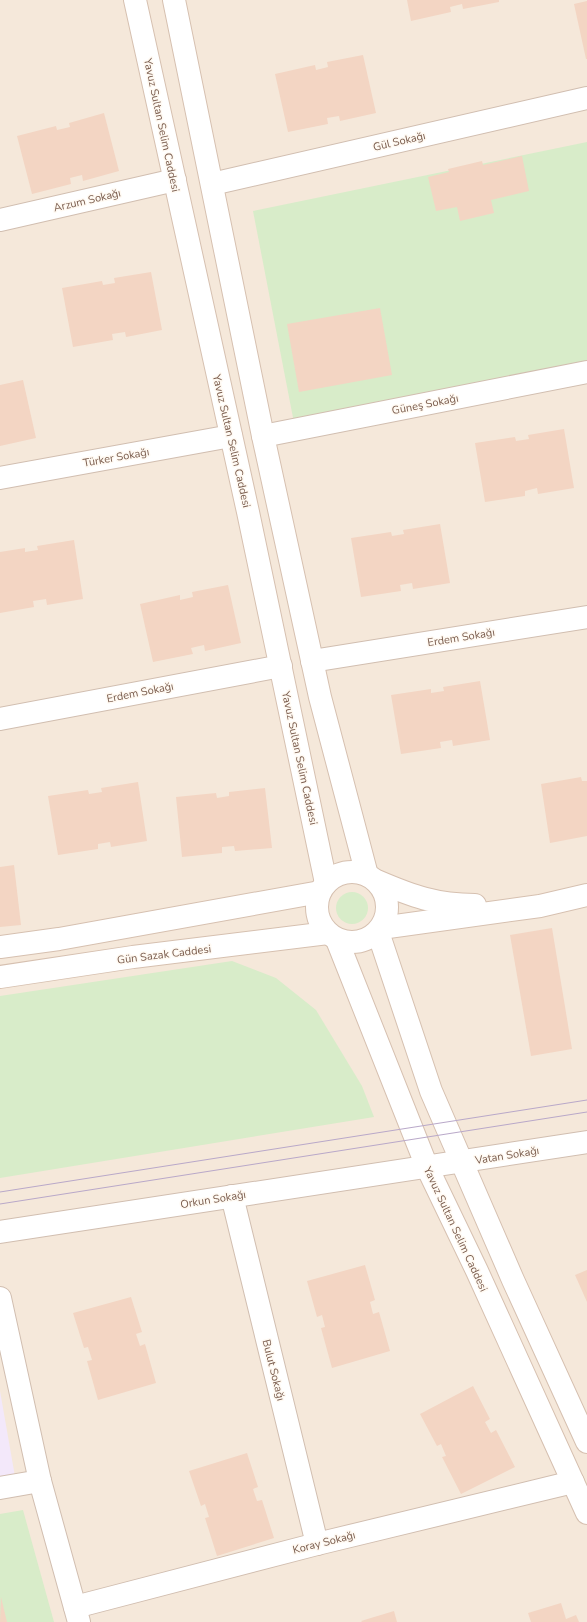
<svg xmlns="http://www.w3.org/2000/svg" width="587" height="1622" font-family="'Nunito Sans',sans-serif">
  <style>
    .residential { fill: #f5e8da }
    .education { fill: #f3e8fa }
    .green { fill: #d8ecc9 }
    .building { fill: #f3d5c3 }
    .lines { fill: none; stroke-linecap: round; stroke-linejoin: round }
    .street-casing { stroke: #d1beb0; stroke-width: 24 }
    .secondary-casing { stroke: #d6c0b0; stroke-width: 24 }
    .street { stroke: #fff; stroke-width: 22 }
    .secondary { stroke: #fff; stroke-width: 22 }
    .tram { stroke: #b9a8c9; stroke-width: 1 }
    .labels { text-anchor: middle; stroke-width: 3; stroke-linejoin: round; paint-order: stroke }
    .street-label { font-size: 11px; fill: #7a5c4d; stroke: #fffaf3 }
  </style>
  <rect width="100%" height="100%" fill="#fdf6ec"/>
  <rect class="residential" x="0" y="0" width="587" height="1622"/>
  <polygon class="education" points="0,1391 17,1488 0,1491"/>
  <g class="green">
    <polygon points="587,142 587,374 295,428 253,211"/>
    <circle cx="352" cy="908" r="16"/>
    <polygon points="232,961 276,978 316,1010 362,1086 374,1117 0,1178 0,996"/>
    <polygon points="23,1510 54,1622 0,1622 0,1514"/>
  </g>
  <g class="building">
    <polygon points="407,0 499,0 499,2 463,9 462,4 450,7 451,12 411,21"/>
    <polygon points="587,1 587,59 586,59 574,4"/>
    <polygon points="363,55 376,113 340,121 339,116 327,118 328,124 288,132 275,74 315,65 316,70 328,67 327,62"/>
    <polygon points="104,113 119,171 83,181 82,175 70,178 71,184 32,194 17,136 56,126 57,130 70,127 69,123"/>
    <polygon points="522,156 529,191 491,200 494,213 460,221 457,207 436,211 428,177 449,172 448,169 482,161 483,165"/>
    <polygon points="151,272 162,330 126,337 125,332 112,334 113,340 73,347 62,288 102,281 103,285 115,283 114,278"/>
    <polygon points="380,308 392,375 299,392 287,324"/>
    <polygon points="23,380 36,438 0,446 0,385"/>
    <polygon points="564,429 574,488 538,494 537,488 525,491 525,496 485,502 475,443 515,437 516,441 529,439 528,435"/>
    <polygon points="440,524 450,583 413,589 412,583 400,585 401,591 361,597 351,538 391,532 392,536 404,534 403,530"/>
    <polygon points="74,540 83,599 47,605 46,599 33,601 34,607 0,613 0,552 25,548 25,552 38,550 37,546"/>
    <polygon points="228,585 241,643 205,651 204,645 191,648 193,654 153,662 140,604 180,595 180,600 193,597 192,592"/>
    <polygon points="480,681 490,740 453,746 452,740 440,742 441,748 401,754 391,695 431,689 431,693 444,691 443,687"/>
    <polygon points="581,777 582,781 587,781 587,836 550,843 541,784"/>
    <polygon points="138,782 147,841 111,847 110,842 98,844 98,849 58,855 48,796 88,790 89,794 102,792 101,788"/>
    <polygon points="265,788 272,848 235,851 234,846 222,847 222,853 182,857 176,797 216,793 217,798 229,796 229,792"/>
    <polygon points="14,865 21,925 0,927 0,867"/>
    <polygon points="552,928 572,1049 531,1056 510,935"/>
    <polygon points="365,1265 375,1300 370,1302 373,1314 379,1312 390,1351 332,1368 321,1328 325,1327 322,1315 317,1317 307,1281"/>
    <polygon points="587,1270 587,1302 575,1275"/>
    <polygon points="131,1297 142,1332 136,1334 140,1346 145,1344 156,1383 98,1400 87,1361 92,1360 88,1347 84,1348 73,1313"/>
    <polygon points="473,1386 490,1419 485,1422 491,1433 496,1430 515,1467 461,1494 442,1457 446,1456 441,1444 437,1446 420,1414"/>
    <polygon points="247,1453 258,1487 253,1489 257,1501 262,1500 274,1538 217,1556 205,1518 209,1517 205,1504 201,1506 189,1471"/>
    <polygon points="1,1597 7,1622 0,1622"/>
    <polygon points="561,1603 566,1619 576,1615 579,1622 531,1622 528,1613"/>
    <polygon points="394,1611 397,1622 362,1622 361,1621"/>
  </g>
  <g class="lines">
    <g class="street-casing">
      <g id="street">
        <polyline points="212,184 587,98"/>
        <polyline points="0,220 175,180"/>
        <polyline points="263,436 587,372"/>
        <polyline points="0,478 231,436"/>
        <polyline points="312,661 587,617"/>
        <polyline points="0,719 281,666"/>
        <polyline points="232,1196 317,1544"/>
        <polyline points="0,1232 587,1142"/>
        <polyline points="0,1298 40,1481 79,1622"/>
        <polyline points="0,1488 40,1481"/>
        <polyline points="75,1607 317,1544 573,1482"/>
      </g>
    </g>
    <g class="secondary-casing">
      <g id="secondary">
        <polyline points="135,0 248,512 326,883"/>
        <polyline points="174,0 263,436 320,697 367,875"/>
        <circle cx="352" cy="907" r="35"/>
        <path d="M377,881c35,15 59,24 98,24"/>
        <polyline points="381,928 540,906 587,895"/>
        <polyline points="378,932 431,1091 513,1280 587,1442"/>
        <polyline points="337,940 427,1167 477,1271 587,1513"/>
        <polyline points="0,947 59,939 320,892"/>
        <polyline points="0,977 133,957 328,933"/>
      </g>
    </g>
    <use href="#street" class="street"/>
    <use href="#secondary" class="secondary"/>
    <g class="tram">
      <polyline points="0,1192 587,1100"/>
      <polyline points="0,1204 587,1112"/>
    </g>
  </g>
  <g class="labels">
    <g class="street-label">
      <text transform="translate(162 125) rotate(78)" y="4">Yavuz Sultan Selim Caddesi</text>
      <text transform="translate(399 141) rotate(-13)" y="4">Gül Sokağı</text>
      <text transform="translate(87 200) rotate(-13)" y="4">Arzum Sokağı</text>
      <text transform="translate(425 404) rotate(-11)" y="4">Güneş Sokağı</text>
      <text transform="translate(232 441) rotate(77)" y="4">Yavuz Sultan Selim Caddesi</text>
      <text transform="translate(116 457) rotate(-10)" y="4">Türker Sokağı</text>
      <text transform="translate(461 637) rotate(-9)" y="4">Erdem Sokağı</text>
      <text transform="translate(140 692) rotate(-11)" y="4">Erdem Sokağı</text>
      <text transform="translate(300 758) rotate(78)" y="4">Yavuz Sultan Selim Caddesi</text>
      <text transform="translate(164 954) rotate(-7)" y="4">Gün Sazak Caddesi</text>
      <text transform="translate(507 1155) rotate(-9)" y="4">Vatan Sokağı</text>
      <text transform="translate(213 1199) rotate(-9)" y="4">Orkun Sokağı</text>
      <text transform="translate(456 1229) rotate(65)" y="4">Yavuz Sultan Selim Caddesi</text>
      <text transform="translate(274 1370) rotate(76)" y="4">Bulut Sokağı</text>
      <text transform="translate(324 1542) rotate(-14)" y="4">Koray Sokağı</text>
    </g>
  </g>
</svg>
